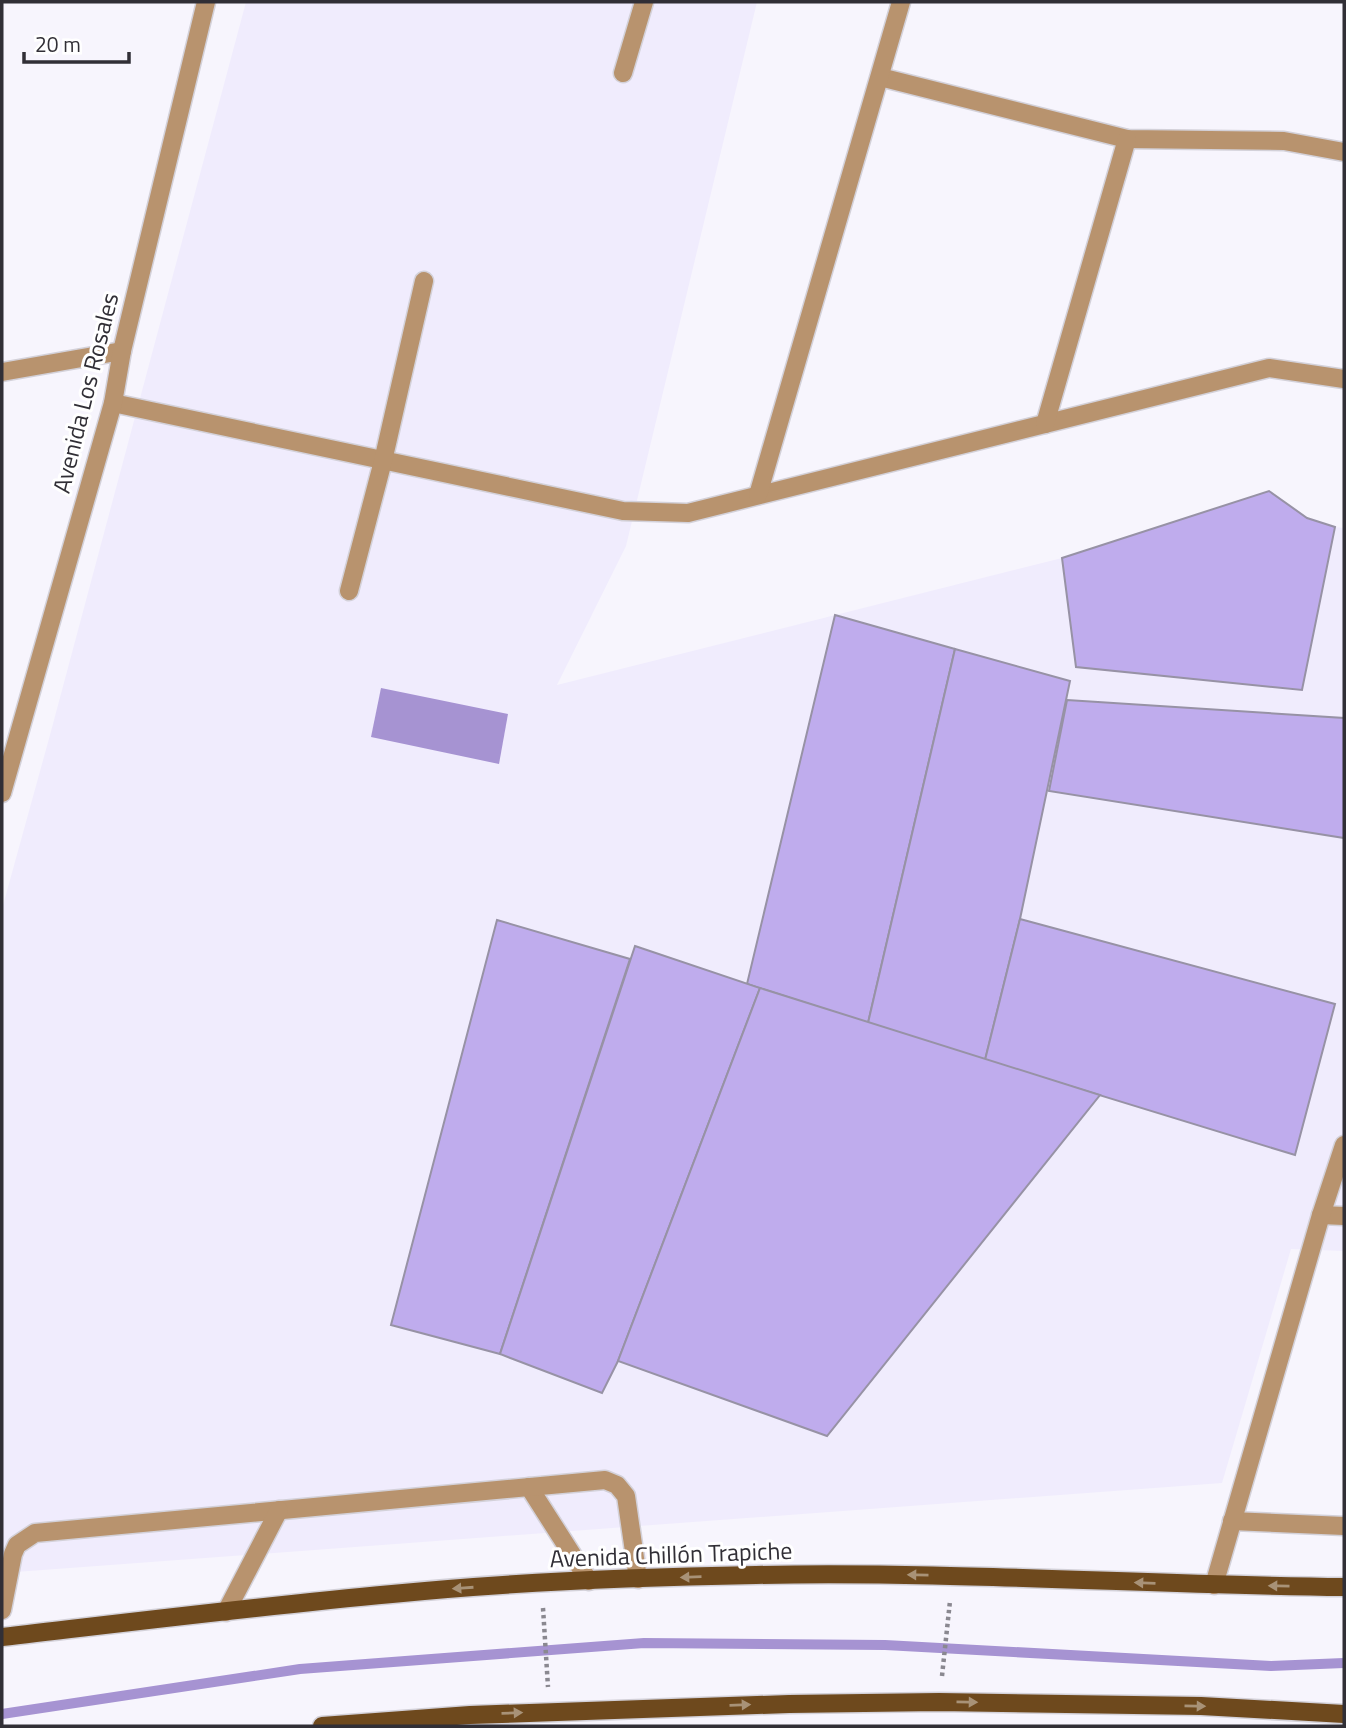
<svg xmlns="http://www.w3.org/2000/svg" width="1346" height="1728" font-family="'Titillium Web',sans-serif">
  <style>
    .built { fill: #f0ecfd }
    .water { fill: #a693d2 }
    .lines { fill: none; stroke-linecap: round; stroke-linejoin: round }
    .stream { stroke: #a693d2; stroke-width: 10 }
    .building { fill: #bfaced; stroke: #9792a5; stroke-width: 2 }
    .lane-casing { stroke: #d3d1d9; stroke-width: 21 }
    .street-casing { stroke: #d3d1d9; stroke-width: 21 }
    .primary-casing { stroke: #d3d1d9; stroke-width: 21 }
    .path { stroke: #8a8890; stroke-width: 4.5; stroke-dasharray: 3.5 3.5; stroke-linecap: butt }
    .lane { stroke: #b8936e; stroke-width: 18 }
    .street { stroke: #b8936e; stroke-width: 18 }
    .primary { stroke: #6e491d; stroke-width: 18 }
    .oneway { fill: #a89277 }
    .labels { text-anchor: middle; stroke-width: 6; stroke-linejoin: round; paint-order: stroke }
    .street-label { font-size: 24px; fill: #312f36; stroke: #fff }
  </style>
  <rect width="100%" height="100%" fill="#f7f5fd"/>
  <polygon class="built" points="246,2 757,2 626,546 557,685 1062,558 1307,518 1335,527 1344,528 1344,1251 1291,1249 1222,1483 2,1573 2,909 50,735"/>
  <polygon class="water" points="381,688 508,714 499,764 371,737"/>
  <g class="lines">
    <polyline class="stream" points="2,1714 300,1669 644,1643 885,1645 1271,1666 1344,1663"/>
  </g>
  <g class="building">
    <polygon points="1269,491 1307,518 1335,527 1302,690 1076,667 1062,558"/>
    <polygon points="835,615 955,649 868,1023 747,984"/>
    <polygon points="955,649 1070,681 1020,919 985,1060 868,1023"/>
    <polygon points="1067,700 1344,718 1344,838 1049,791"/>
    <polygon points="1020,919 1335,1004 1295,1155 985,1060"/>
    <polygon points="497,920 630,959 500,1354 391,1325"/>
    <polygon points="635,946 760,988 618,1361 602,1393 500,1354"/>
    <polygon points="760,988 1100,1095 827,1436 618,1361"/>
  </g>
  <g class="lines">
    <g class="lane-casing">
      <g id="lane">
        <polyline points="1321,1215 1344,1216"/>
        <polyline points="529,1487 589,1581"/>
        <polyline points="1232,1521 1344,1526"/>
        <polyline points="2,1610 13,1554 17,1545 35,1533 605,1480 617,1485 626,1496 638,1579"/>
        <polyline points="226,1612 279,1510"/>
      </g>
    </g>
    <g class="street-casing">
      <g id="street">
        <polyline points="623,73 644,2"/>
        <polyline points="880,77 1127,139 1284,141 1344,152"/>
        <polyline points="2,372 122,351"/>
        <polyline points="113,403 623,511 688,513 1269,368 1344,379"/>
        <polyline points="1045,424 1127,139"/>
        <polyline points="758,495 901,2"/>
        <polyline points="349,591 383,461 424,281"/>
        <polyline points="2,793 113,403 122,351 206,2"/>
        <polyline points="1214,1585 1321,1215 1344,1145"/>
      </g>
    </g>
    <g class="primary-casing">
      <g id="primary">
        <path d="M2,1637c130,-15 259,-31 390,-43 119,-12 244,-17 364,-19 196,-4 392,10 588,12"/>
        <polyline points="322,1726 470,1715 789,1704 939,1702 1201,1706 1344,1714"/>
      </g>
    </g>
    <g class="path">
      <polyline points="543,1608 548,1687"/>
      <polyline points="942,1676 950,1601"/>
    </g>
    <use href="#lane" class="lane"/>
    <use href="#street" class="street"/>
    <use href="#primary" class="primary"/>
  </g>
  <defs><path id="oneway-solid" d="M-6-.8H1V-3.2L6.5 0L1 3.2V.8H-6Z" transform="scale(1.75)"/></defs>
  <g class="oneway">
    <use href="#oneway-solid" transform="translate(918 1575) rotate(-179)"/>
    <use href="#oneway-solid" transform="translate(691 1577) rotate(178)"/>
    <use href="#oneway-solid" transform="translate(1145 1583) rotate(-178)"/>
    <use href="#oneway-solid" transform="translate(1279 1586) rotate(-179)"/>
    <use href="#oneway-solid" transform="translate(463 1588) rotate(176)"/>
    <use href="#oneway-solid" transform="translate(967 1702) rotate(1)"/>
    <use href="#oneway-solid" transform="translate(740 1705) rotate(-2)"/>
    <use href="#oneway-solid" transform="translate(1195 1706) rotate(1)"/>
    <use href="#oneway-solid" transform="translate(512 1713) rotate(-2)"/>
  </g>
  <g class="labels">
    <g class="street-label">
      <text transform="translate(86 393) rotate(-76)" y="8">Avenida Los Rosales</text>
      <text transform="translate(671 1555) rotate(-2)" y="8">Avenida Chillón Trapiche</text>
    </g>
  </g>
  <rect width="1346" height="1728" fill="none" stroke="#312f36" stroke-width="7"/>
  <path d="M24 52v10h105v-10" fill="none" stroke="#312f36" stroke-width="3.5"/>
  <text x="35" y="52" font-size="21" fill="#312f36" stroke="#ffffff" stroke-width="5" paint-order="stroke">20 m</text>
</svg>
